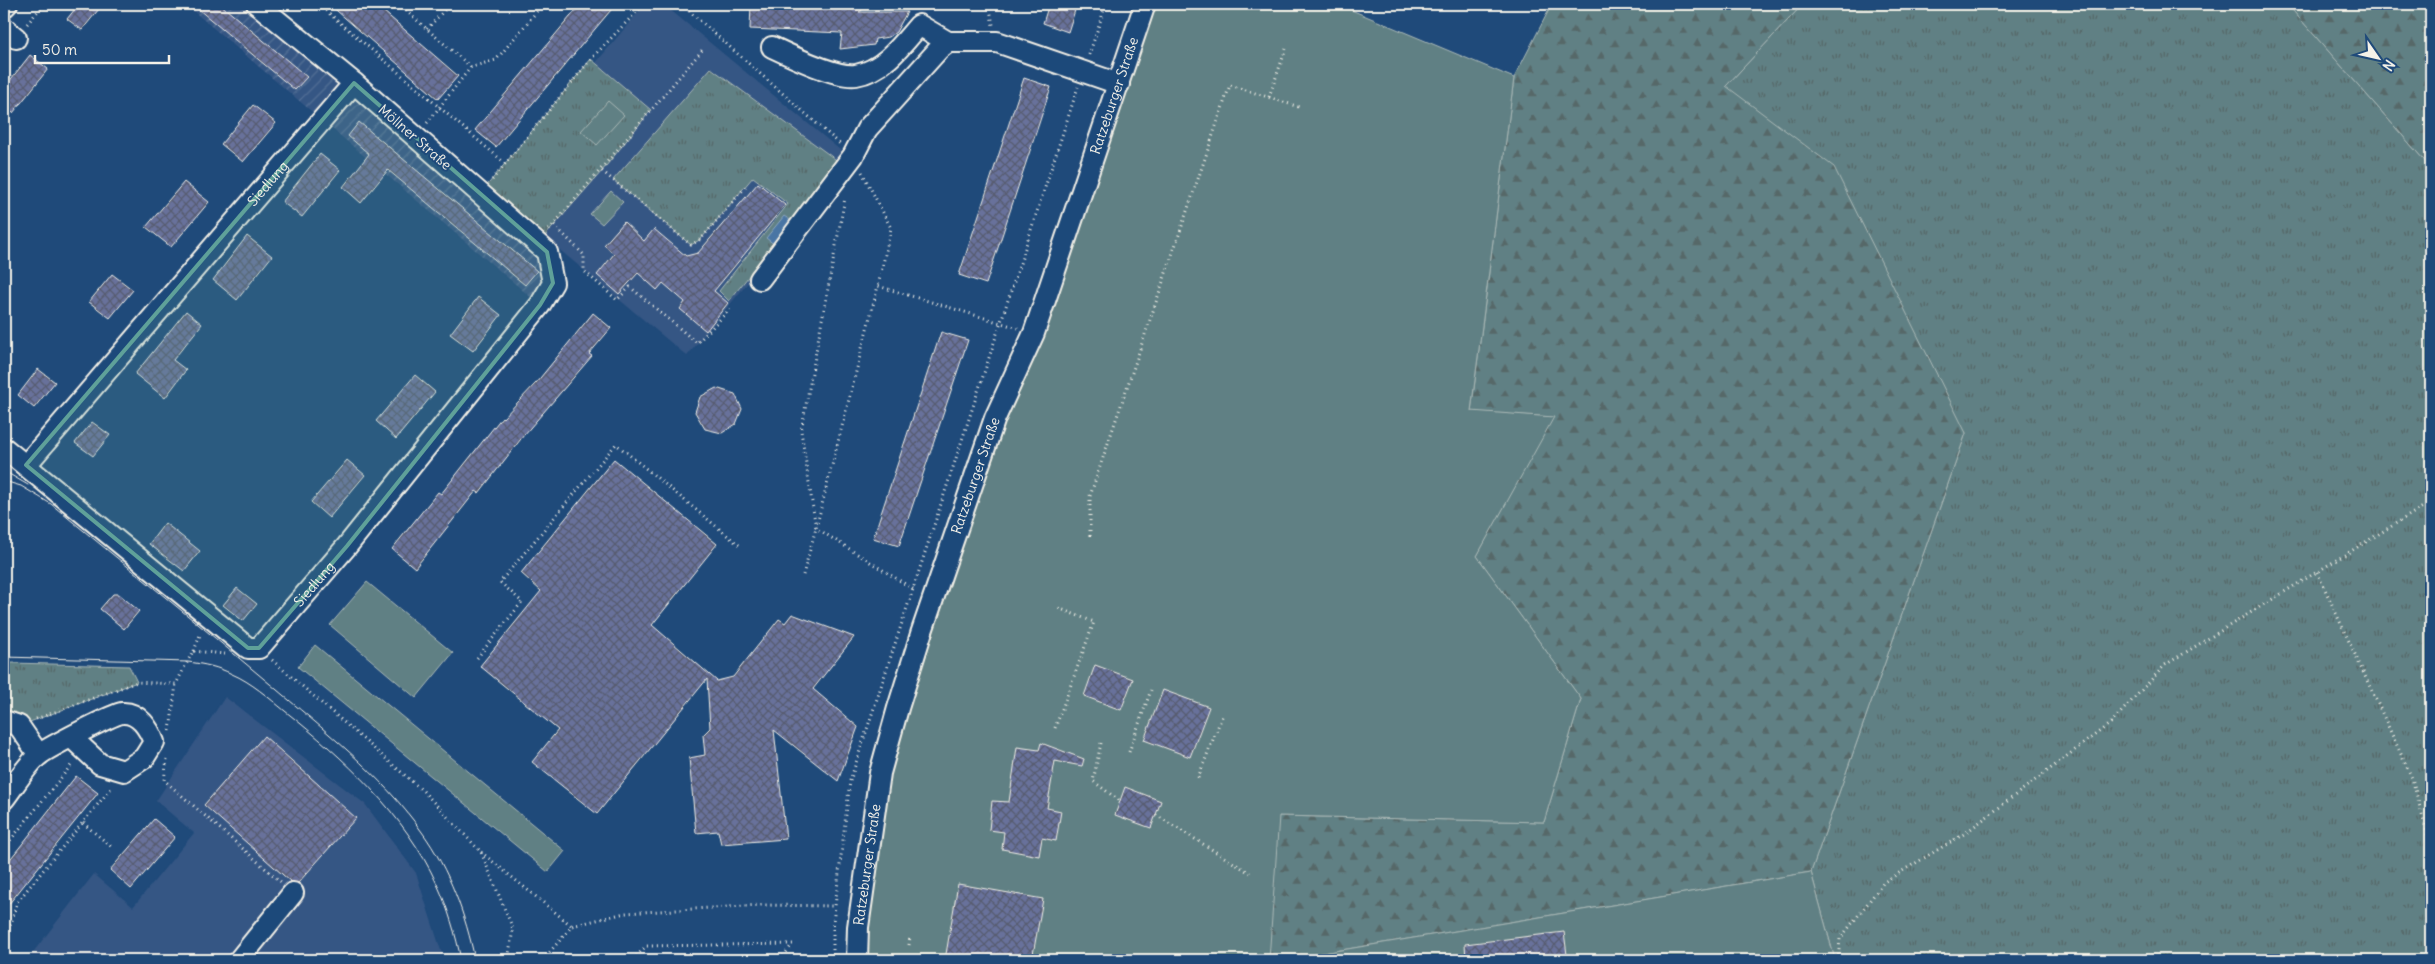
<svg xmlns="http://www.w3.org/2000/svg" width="2435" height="964" font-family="Delius,sans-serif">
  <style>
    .built { fill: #355684 }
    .industrial { fill: url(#industrial-furrows) }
    .grass { fill: url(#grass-tufts); stroke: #aab8b6 }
    .forest { fill: url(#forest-firs); stroke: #aab8b6 }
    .garden { fill: #608084; stroke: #aab8b6 }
    .water { fill: #4975a4; stroke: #8da7bf }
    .building { fill: url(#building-cross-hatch); stroke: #f4f1e8 }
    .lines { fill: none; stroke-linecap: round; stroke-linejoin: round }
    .minor-casing { stroke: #f4f1e8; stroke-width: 24 }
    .path { stroke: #f4f1e8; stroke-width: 3; stroke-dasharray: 1 4; stroke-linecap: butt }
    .minor { stroke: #1f4a7a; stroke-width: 20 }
    .tram { stroke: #f4f1e8; stroke-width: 1 }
    .marked { fill: #5fa199; fill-opacity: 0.2; stroke: #5fa199; stroke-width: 4; stroke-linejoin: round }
    .labels { text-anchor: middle; stroke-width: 4; stroke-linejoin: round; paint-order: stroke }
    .street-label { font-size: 14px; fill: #f4f1e8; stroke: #1f4a7a }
  </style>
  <defs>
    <pattern id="industrial-furrows" width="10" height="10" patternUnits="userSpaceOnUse" patternTransform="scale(1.25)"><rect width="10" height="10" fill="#355684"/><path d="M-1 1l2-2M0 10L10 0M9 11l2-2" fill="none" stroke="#536f95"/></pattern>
    <pattern id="grass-tufts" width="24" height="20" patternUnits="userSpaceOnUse" patternTransform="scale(1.25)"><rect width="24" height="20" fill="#608084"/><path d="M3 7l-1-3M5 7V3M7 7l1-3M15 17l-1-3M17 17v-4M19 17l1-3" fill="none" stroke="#566768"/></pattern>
    <pattern id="forest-firs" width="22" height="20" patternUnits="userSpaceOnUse" patternTransform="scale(1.25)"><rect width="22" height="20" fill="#608084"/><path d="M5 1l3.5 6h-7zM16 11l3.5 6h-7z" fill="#566768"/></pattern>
    <pattern id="building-cross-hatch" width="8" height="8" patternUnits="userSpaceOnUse" patternTransform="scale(1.25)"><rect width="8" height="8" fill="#67719b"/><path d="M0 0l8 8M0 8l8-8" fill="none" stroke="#585c70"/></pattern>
  </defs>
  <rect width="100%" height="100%" fill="#1f4a7a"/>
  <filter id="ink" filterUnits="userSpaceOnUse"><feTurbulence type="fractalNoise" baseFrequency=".02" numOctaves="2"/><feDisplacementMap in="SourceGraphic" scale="10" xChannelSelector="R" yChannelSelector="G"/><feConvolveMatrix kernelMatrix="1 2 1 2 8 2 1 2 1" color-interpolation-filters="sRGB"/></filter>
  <g filter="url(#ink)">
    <g class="built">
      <polygon points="645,4 663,4 851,159 687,356 489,191"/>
      <polygon points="225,697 365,804 416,873 444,960 27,960 94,874 133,907 194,833 156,801"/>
    </g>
    <polygon class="industrial" points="185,4 257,4 547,252 540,305"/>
    <g class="grass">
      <polygon points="1803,4 2287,4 2431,168 2431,960 1835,960 1811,872 1966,433 1726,86"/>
      <polygon points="591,59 651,110 602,171 538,244 480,194"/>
      <polygon points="711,68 839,162 729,301 719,291 788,204 753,177 701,239 691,245 613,180"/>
      <polygon points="4,657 11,663 129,666 137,682 19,726 4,721"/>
    </g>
    <g class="forest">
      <polygon points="1552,4 1803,4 1726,86 1834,167 1966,433 1811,872 1281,960 1210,960 1279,816 1544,822 1581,699 1477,556 1553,417 1471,412 1514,78"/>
      <polygon points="2287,4 2431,4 2431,168"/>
    </g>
    <g class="garden">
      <polygon points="1145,4 1337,4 1514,78 1471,411 1554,417 1477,556 1581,699 1544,822 1279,816 1269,960 857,960 880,773"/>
      <polygon points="608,101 624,115 597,145 581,131"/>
      <polygon points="611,191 623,202 602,224 590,214"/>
      <polygon points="367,582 453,653 416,698 330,625"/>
      <polygon points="315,645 565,851 548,872 298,667"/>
      <polygon points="1811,872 1835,960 1281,960"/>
    </g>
    <polygon class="water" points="784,216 793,222 775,245 766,238"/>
    <g class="building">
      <polygon points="79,4 103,4 82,30 67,19"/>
      <polygon points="192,4 220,4 307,77 295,90"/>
      <polygon points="329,4 375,4 458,76 438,99"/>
      <polygon points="581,4 616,4 496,147 475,130"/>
      <polygon points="751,4 870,4 859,12 907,12 896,32 889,37 875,39 874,45 840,49 842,33 750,29"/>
      <polygon points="1049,4 1077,4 1068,32 1043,23"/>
      <polygon points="30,55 48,69 13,113 4,106 4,88"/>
      <polygon points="1024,78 1051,87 986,284 959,275"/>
      <polygon points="253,105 276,123 243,162 221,144"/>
      <polygon points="359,122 537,271 525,285 388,170 361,203 343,187 369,154 348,136"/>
      <polygon points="320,154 340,170 302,217 282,202"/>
      <polygon points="184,182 209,202 171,247 146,227"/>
      <polygon points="758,183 785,205 714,291 728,303 706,331 680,309 685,302 663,283 657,290 638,273 619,294 597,275 614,254 604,245 624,222 644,241 654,229 686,256 698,253"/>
      <polygon points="247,236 272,256 237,300 213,280"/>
      <polygon points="112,274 133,290 110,318 89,302"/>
      <polygon points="478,297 501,315 473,351 450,334"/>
      <polygon points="186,311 202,324 173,360 186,370 165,398 135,374"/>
      <polygon points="593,313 611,328 589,354 592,356 524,435 479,493 476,491 415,568 392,549 438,492 441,494 502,417 503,418 536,383"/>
      <polygon points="941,332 968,340 899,546 873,538"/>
      <polygon points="38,369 55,382 34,408 18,395"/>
      <polygon points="415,375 435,392 396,439 376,421"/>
      <polygon points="716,388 735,394 742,409 736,424 722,433 705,429 695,412 700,397"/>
      <polygon points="92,422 110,435 93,456 75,443"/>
      <polygon points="614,459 717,544 652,625 717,681 733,677 779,619 785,623 792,614 854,637 813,689 858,727 838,781 774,730 786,839 721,844 718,831 696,833 689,758 705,755 703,735 710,728 707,679 597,814 532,762 558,730 480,666 541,591 521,573"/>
      <polygon points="347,460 365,475 329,518 311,502"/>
      <polygon points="165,523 200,551 184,571 149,544"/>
      <polygon points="237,588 257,604 243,621 223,605"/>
      <polygon points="113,594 119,594 139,611 124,629 100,609"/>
      <polygon points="1095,665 1133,679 1121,710 1084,696"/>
      <polygon points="1163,690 1209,707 1190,757 1144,740"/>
      <polygon points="264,736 356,818 298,883 291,882 204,805"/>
      <polygon points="1041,743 1084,759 1082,766 1055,761 1047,808 1061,811 1056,841 1042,838 1039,856 1002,849 1004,832 989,830 992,801 1009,802 1017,747 1039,750"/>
      <polygon points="76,776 98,793 4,910 4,867"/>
      <polygon points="1125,787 1161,801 1151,828 1115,815"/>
      <polygon points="154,819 175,837 131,889 110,870"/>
      <polygon points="958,884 1043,899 1032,960 945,960"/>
      <polygon points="1564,932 1567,955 1519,960 1466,960 1465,944"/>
    </g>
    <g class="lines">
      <g class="minor-casing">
        <g id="minor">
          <polyline points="4,7 7,4"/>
          <polyline points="4,28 16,38"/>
          <path d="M772,47c19,9 65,31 84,28 28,-5 46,-30 63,-50l29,17"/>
          <polyline points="760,279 853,156 867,129 939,49 948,42 997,42 1119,84"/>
          <path id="s1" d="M4,448l244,200h11l88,-102 193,-241 13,-22 -6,-31 -193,-169 -97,-79"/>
          <path id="s2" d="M26,465l328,-382"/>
          <polyline points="4,721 19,726 39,755"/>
          <path d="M4,799c10,-13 24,-36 36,-45 10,-7 73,-40 82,-41 17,-1 27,16 32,29l-10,16 -20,13 -24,-7 -28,-26"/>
          <polyline points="239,960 293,893"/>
          <path id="s3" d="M857,960l1,-33 22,-154 18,-65 23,-74 74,-216 39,-85 111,-329"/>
        </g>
      </g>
      <g class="path">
        <polyline points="318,4 506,164"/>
        <polyline points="398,4 471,67"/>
        <polyline points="681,4 840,144"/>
        <polyline points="989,4 993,25"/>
        <polyline points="27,24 44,4"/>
        <polyline points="427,29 450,4"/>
        <polyline points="1089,55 1106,4"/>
        <polyline points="1269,97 1287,46"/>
        <polyline points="427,123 471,67 496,60 543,4"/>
        <polyline points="602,171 691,245 701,239 748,184"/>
        <polyline points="862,172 891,228 878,286"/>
        <polyline points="492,180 591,59 644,4"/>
        <polyline points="554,225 584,255 584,271 617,300 630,287 697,343 730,309"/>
        <polyline points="549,230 704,48"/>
        <polyline points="1090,536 1090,496 1230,85 1299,107"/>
        <polyline points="2317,572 2412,778 2427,833 2431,860"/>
        <polyline points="803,575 816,528 801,431 845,198"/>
        <polyline points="913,589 816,528 878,286 1018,328"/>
        <polyline points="194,651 200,635"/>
        <polyline points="477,658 522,602 500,582 616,444 739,545"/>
        <polyline points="272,660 423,791 481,852 513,929 508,960"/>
        <polyline points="36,719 137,682 176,684 193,651 225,654"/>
        <polyline points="1055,728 1094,622 1058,608"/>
        <polyline points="170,731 176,684"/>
        <polyline points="1101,743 1093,781 1120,801"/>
        <polyline points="1129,752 1151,690"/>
        <polyline points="167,759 164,780 281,882"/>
        <polyline points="1198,778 1223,714"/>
        <polyline points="1156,815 1250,873"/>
        <polyline points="83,823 113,848"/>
        <polyline points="4,848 73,763"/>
        <polyline points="481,852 572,926"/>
        <polyline points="4,933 11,924 17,902 113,786"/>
        <polyline points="909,945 910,936"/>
        <polyline points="543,960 572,926 625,913 762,905 835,906"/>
        <polyline points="633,960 646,946 793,944"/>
        <polyline points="780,960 792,945"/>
        <polyline points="833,960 833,923 850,781 1078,87"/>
        <polyline points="1838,960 1840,939 1884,882 1964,834 2112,722 2165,665 2431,502"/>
      </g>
      <use href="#minor" class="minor"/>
      <g class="tram">
        <polyline points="4,471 28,485"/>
        <path d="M4,481l17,5 30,18c73,60 147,119 219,180 54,46 111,90 152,148 27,37 44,84 53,128"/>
        <path d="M4,657l184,5c16,2 30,5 44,12 19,8 37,24 53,37 59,47 120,103 152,173 11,24 19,51 24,76"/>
      </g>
    </g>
  </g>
  <path class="marked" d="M354,83l193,169 6,31 -13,22 -193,241 -88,102h-11l-222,-183z"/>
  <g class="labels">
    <g class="street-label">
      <text dy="5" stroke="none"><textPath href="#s3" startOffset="906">Ratzeburger Straße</textPath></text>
      <text transform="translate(415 137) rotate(41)" y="5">Möllner Straße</text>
      <text dy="5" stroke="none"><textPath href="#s2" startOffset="371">Siedlung</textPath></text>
      <text dy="5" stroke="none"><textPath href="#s3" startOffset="501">Ratzeburger Straße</textPath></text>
      <text dy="5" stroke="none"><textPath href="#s1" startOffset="411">Siedlung</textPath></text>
      <text dy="5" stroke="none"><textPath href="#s3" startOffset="96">Ratzeburger Straße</textPath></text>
    </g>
  </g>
  <rect width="2435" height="964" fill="none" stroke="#1f4a7a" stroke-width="20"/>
  <rect x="10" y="10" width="2415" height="944" fill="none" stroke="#f4f1e8" stroke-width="2" filter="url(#ink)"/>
  <g transform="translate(2378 58) rotate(124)" stroke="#1f4a7a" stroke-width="4" paint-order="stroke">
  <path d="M0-4L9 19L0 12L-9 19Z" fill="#f4f1e8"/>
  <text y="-8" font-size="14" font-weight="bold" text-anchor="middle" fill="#f4f1e8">N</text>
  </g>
  <path d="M35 55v8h134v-8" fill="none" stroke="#f4f1e8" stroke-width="2.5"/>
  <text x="42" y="55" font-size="15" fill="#f4f1e8" stroke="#1f4a7a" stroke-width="4" paint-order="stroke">50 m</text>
</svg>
